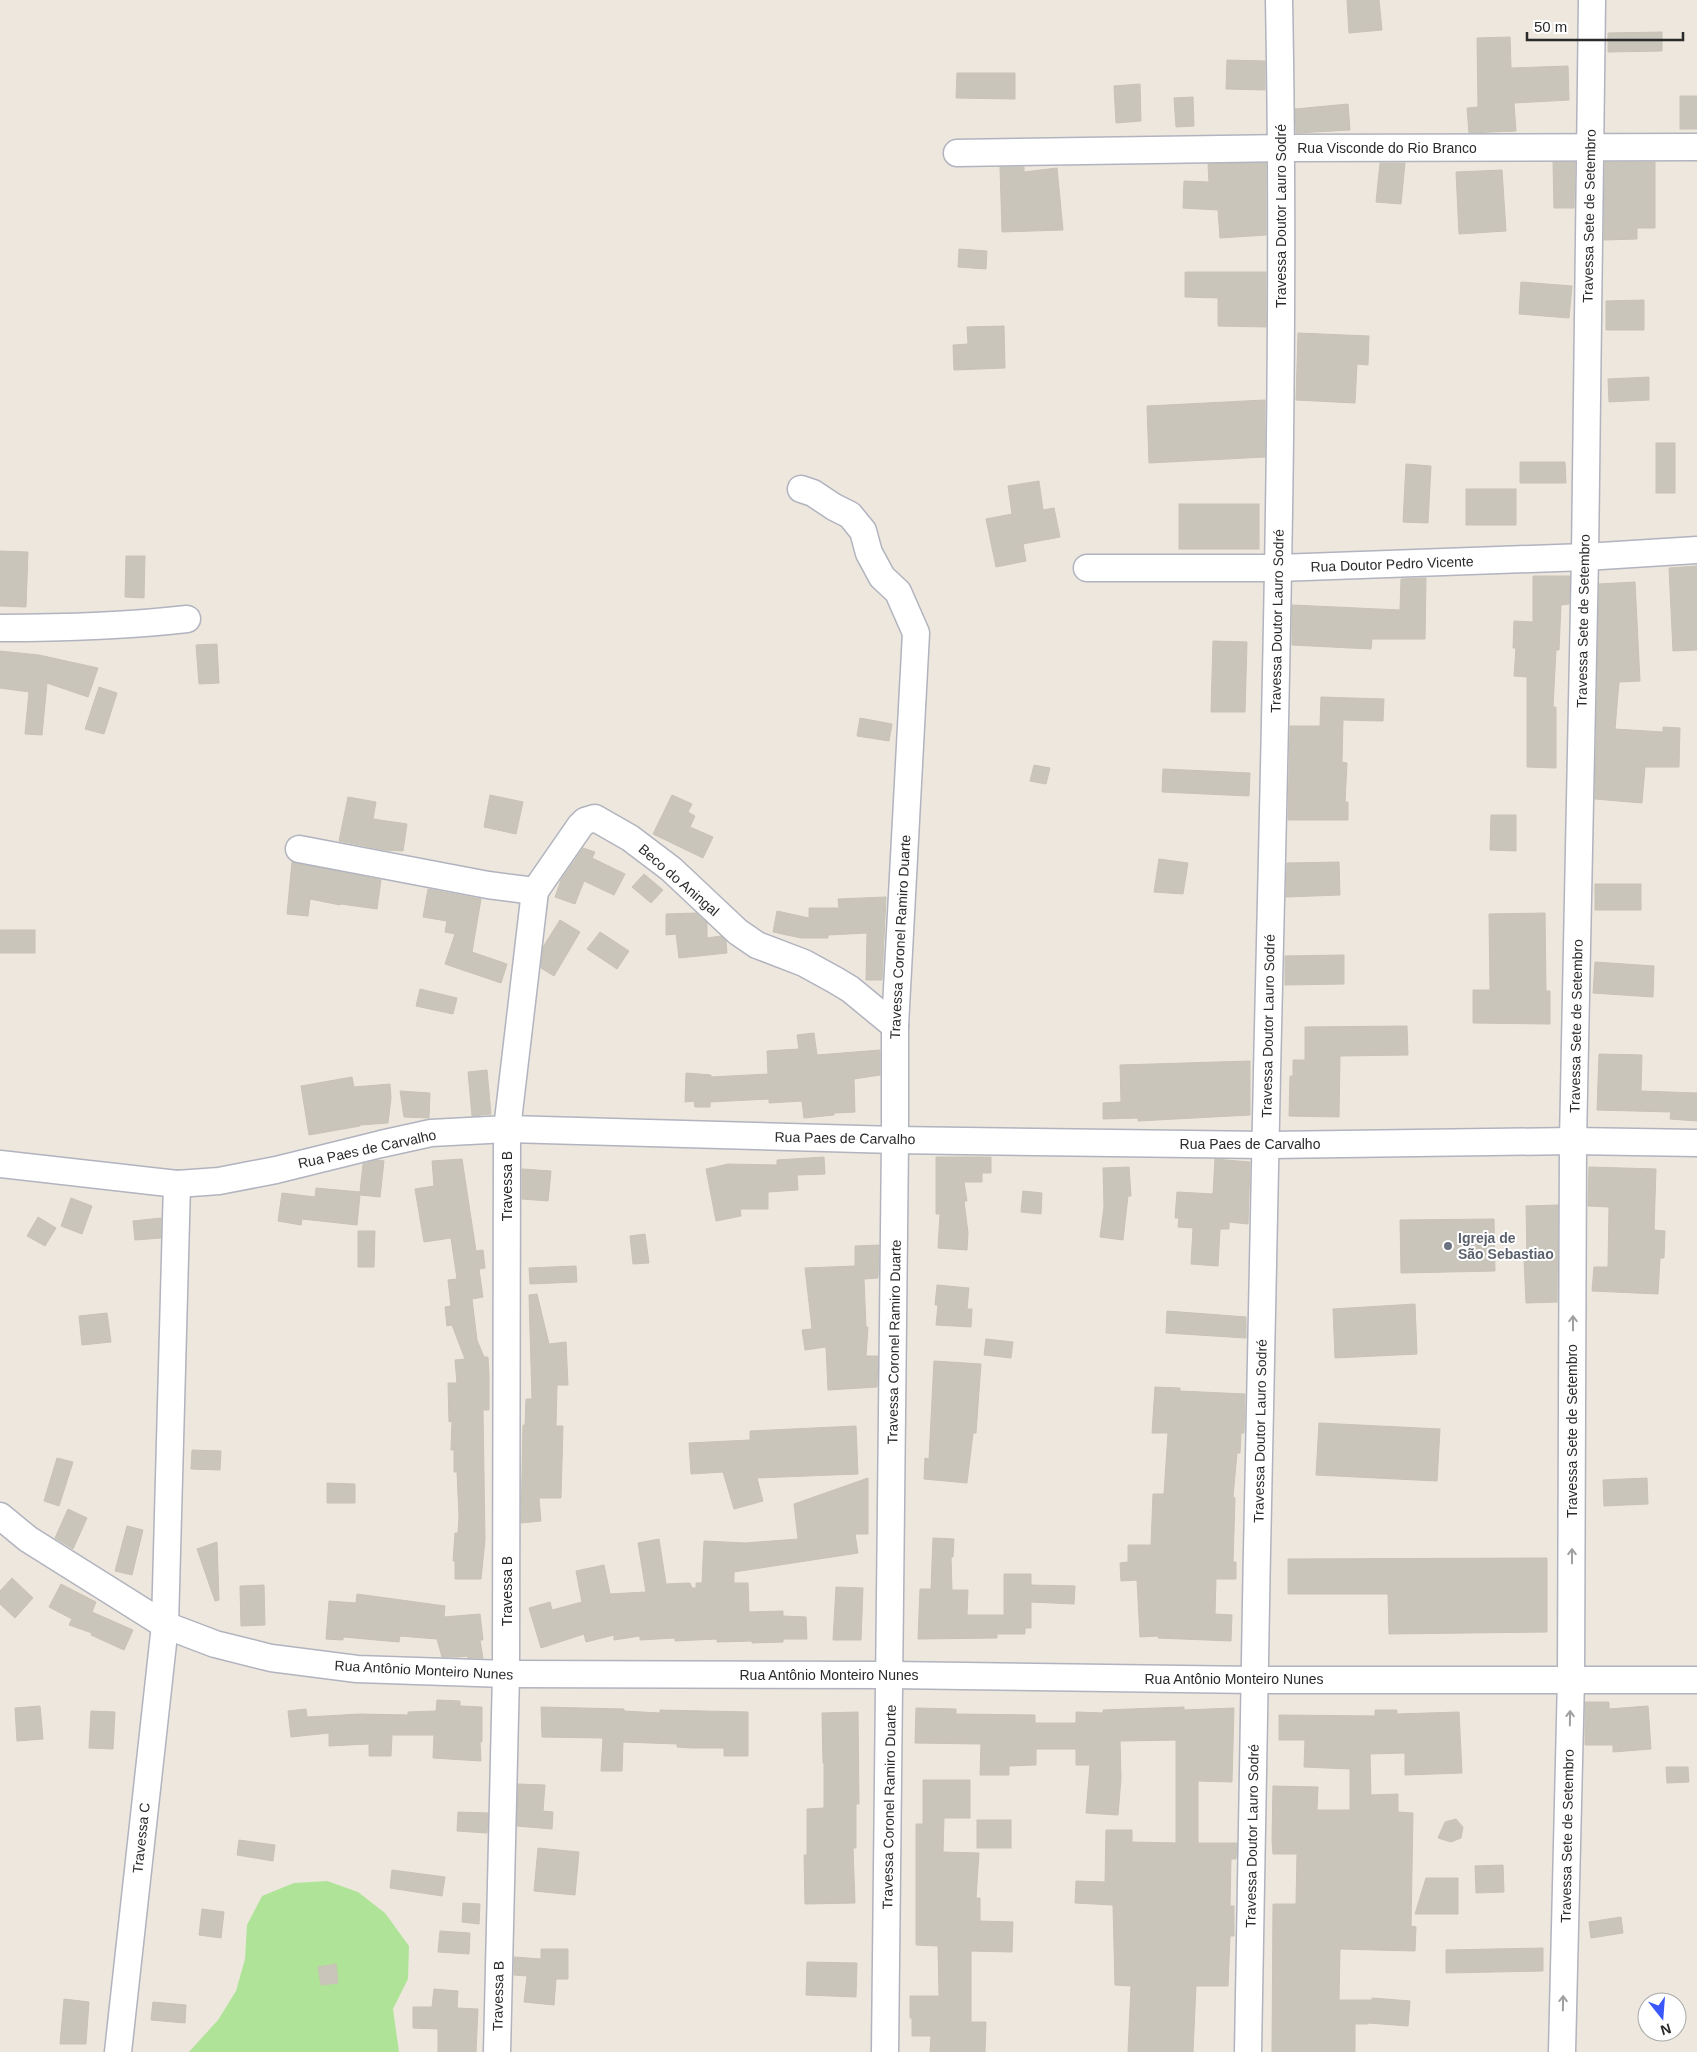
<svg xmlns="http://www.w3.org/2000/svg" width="1697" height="2052" font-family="Helvetica,sans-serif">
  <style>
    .green { fill: #afe498 }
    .building { fill: #c9c5bb; stroke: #c9c3b6 }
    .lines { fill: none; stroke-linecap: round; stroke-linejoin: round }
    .minor-casing { stroke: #b1b3bf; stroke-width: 29 }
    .minor { stroke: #fff; stroke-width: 26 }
    .oneway { stroke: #a0a0a0 }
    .worship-dot { fill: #6b7280; stroke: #fff; stroke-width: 2 }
    .labels { text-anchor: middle; stroke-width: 4; stroke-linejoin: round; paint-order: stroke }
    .street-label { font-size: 14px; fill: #2b2b2b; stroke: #fff }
    .worship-label { font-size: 14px; font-weight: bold; fill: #5b616d; stroke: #fff; text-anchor: start }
  </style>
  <rect width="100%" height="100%" fill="#ede7dd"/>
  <polygon class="green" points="327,1881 358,1892 385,1913 409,1946 408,1979 393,2009 399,2052 189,2052 218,2020 236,1991 245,1959 247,1925 262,1896 294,1883"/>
  <g class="building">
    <polygon points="1347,0 1379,0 1382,30 1349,33"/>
    <polygon points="1662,32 1662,51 1608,52 1608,33"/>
    <polygon points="1510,37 1511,68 1568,66 1569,100 1514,103 1516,131 1469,133 1467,108 1478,107 1477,38"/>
    <polygon points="1227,60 1265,61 1265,90 1226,89"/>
    <polygon points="957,73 1015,73 1015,99 956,98"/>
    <polygon points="1140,84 1141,121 1116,123 1114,86"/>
    <rect x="1680" y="96" width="17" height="33"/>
    <polygon points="1193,97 1194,126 1176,127 1174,98"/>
    <polygon points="1348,104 1350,130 1296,133 1295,109"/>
    <polygon points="1553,162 1575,162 1574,208 1554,208"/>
    <polygon points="1605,162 1655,162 1655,228 1637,228 1637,239 1604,240"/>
    <polygon points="1266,163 1266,235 1220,238 1218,210 1183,208 1184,181 1209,182 1208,164"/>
    <polygon points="1380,163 1405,163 1401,204 1376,202"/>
    <polygon points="1000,167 1024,167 1024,172 1057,168 1063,230 1002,232"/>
    <polygon points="1502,170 1506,231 1459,234 1456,172"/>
    <polygon points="959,249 987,251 986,269 958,267"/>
    <polygon points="1185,272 1266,272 1266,327 1218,326 1218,298 1185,297"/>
    <polygon points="1521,282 1572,286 1569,318 1519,314"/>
    <polygon points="1644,300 1644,330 1606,330 1606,301"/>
    <polygon points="1004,326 1005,368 954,370 953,345 968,344 967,327"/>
    <polygon points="1298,333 1369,336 1368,365 1357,364 1355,403 1296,400"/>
    <polygon points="1649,377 1649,400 1609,402 1608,379"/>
    <polygon points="1265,400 1265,457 1149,463 1147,406"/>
    <rect x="1656" y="443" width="19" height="50"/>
    <polygon points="1520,462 1565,462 1566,483 1520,483"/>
    <polygon points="1406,464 1431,466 1428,523 1403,522"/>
    <polygon points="1039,481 1043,510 1054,508 1060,537 1023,544 1026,561 996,567 986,519 1012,514 1008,486"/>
    <rect x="1466" y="489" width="50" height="36"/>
    <rect x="1179" y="504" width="80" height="45"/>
    <polygon points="0,551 28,552 26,607 0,606"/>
    <polygon points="126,556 145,556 144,598 125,597"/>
    <polygon points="1697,566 1697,650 1673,651 1669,568"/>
    <polygon points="1533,576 1570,576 1569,604 1561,605 1559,650 1556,650 1553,707 1556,707 1556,768 1527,767 1527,677 1514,676 1516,648 1513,648 1514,621 1533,622"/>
    <polygon points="1426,578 1425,639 1372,639 1371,649 1292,645 1292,605 1400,610 1401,579"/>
    <polygon points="1635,582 1640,681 1619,682 1615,729 1663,732 1663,727 1680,728 1679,767 1645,767 1642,803 1595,799 1599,584"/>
    <polygon points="1213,641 1247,642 1245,712 1211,712"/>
    <polygon points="217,644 219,683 199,684 196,645"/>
    <polygon points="0,651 39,655 98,668 88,697 47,683 42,735 25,734 29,692 0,688"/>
    <polygon points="99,687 117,693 104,734 85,729"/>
    <polygon points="1321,697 1384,699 1383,721 1343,720 1342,762 1347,763 1345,802 1348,802 1348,820 1288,820 1290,726 1320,726"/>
    <polygon points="860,718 892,724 889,741 857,736"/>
    <polygon points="1034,765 1050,768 1046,784 1030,781"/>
    <polygon points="1163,769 1250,773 1249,796 1162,792"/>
    <polygon points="490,795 523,802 516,834 484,827"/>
    <polygon points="672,795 692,804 688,812 695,816 690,827 713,837 703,858 653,834"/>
    <polygon points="348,797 376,802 373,819 407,824 403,851 385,850 339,841"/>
    <polygon points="1491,815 1516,815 1516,851 1490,850"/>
    <polygon points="583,848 595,852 592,858 625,874 614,895 584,881 575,904 555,897 561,880"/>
    <polygon points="1159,859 1188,863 1183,894 1154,892"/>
    <polygon points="292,862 381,880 377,909 341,904 340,905 310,899 308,916 287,914"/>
    <polygon points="1339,862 1340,895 1286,897 1287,863"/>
    <polygon points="644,874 663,890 651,903 632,887"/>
    <rect x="1595" y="884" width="46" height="26"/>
    <polygon points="428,889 481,899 472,952 507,964 501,983 445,964 455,934 445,932 447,921 423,917"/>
    <polygon points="886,897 882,980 866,980 867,933 828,935 828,938 801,938 773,932 777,911 809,918 809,908 839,908 838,899"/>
    <polygon points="696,913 707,923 707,938 721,936 726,941 727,953 679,958 676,934 666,935 666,914"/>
    <polygon points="1545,913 1546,991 1550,991 1550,1024 1473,1023 1473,990 1490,990 1489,914"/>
    <polygon points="560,920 580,932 554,976 541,968 543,947"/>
    <rect x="0" y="930" width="35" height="23"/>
    <polygon points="600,932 629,951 617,969 587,949"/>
    <polygon points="1344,955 1344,984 1285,985 1285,956"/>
    <polygon points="1595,962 1654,966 1653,997 1593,993"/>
    <polygon points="420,989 457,998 453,1014 416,1006"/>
    <polygon points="1407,1026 1408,1055 1340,1056 1339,1117 1289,1116 1290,1076 1293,1076 1293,1060 1305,1060 1305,1027"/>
    <polygon points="814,1033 817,1055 880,1050 880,1075 854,1079 855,1112 834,1113 834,1115 804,1118 802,1101 769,1103 769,1099 710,1102 710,1107 695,1107 694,1101 685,1102 686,1073 711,1075 711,1077 768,1074 767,1051 799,1049 797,1035"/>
    <polygon points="1599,1054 1642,1055 1641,1091 1697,1093 1697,1121 1670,1119 1671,1112 1597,1110"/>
    <polygon points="1250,1061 1250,1115 1138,1121 1138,1118 1103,1119 1103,1103 1121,1102 1120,1065"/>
    <polygon points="487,1070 491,1114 472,1116 468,1072"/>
    <polygon points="352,1077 354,1087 390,1084 391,1098 388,1123 360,1125 360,1126 309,1135 301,1086"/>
    <polygon points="400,1091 430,1093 429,1118 404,1117"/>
    <polygon points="824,1157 825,1174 797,1175 798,1190 768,1192 768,1209 740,1209 741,1216 716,1221 706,1169 728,1164 777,1165 777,1160"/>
    <polygon points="936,1157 991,1157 991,1173 982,1173 982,1182 964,1182 967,1201 964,1201 968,1233 967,1250 938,1248 940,1214 936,1214"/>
    <polygon points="462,1159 476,1251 483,1250 485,1268 479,1269 483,1297 472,1299 477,1340 484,1357 488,1357 489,1375 489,1410 483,1410 485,1540 481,1579 455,1579 455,1561 453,1561 455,1533 458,1533 459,1516 457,1472 454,1472 454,1450 451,1450 452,1421 449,1422 448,1383 457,1383 455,1360 465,1359 452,1325 447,1326 445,1307 451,1306 448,1280 457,1279 451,1238 424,1242 415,1189 434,1186 432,1161"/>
    <polygon points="1215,1159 1250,1162 1248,1224 1229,1222 1229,1229 1220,1229 1218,1266 1191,1264 1193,1228 1178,1227 1179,1218 1175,1218 1177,1192 1213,1194"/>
    <polygon points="378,1160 384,1161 380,1197 360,1195 357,1225 302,1219 301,1225 278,1221 282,1193 315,1197 316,1188 360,1192 363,1164"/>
    <polygon points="1129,1167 1131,1196 1128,1196 1123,1240 1100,1237 1104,1207 1103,1168"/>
    <polygon points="1589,1167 1656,1169 1654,1230 1665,1231 1664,1258 1660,1258 1658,1294 1592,1291 1594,1267 1608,1267 1609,1207 1588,1206"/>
    <polygon points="522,1169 551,1171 548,1201 522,1199"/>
    <polygon points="1023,1191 1042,1193 1041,1214 1021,1212"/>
    <polygon points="71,1198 92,1206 82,1234 61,1226"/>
    <polygon points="1558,1205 1557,1302 1526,1303 1524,1259 1527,1259 1526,1206"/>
    <polygon points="38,1217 56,1228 45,1246 27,1236"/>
    <polygon points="161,1218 161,1238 135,1240 133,1221"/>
    <polygon points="1494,1219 1495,1271 1401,1273 1400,1220"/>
    <polygon points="358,1231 375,1231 374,1267 358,1267"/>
    <polygon points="645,1234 649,1263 633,1264 630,1236"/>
    <polygon points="879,1245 878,1278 864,1279 866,1327 868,1327 866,1356 878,1356 877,1387 828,1390 826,1347 805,1350 802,1330 812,1329 805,1268 855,1266 855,1246"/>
    <polygon points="576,1266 577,1282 530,1284 529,1268"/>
    <polygon points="937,1285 969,1288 967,1309 972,1309 971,1327 936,1325 938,1305 935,1305"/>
    <polygon points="537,1294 549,1344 566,1342 568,1385 557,1385 556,1426 563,1426 561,1498 539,1498 541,1521 521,1523 523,1425 525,1425 526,1399 532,1399 529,1295"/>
    <polygon points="1415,1304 1417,1354 1335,1358 1333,1309"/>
    <polygon points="1167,1311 1246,1317 1246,1338 1166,1333"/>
    <polygon points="107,1313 111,1342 82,1345 79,1316"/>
    <polygon points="986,1339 1013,1342 1011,1358 984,1355"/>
    <polygon points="934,1361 981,1364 976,1433 973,1433 967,1483 924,1479 925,1458 929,1459"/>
    <polygon points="1155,1387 1180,1388 1180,1391 1245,1394 1244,1433 1241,1433 1240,1453 1237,1453 1233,1497 1235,1498 1233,1562 1236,1562 1236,1579 1216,1579 1215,1614 1232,1615 1231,1641 1158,1638 1159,1636 1140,1637 1137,1580 1121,1581 1120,1563 1128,1562 1128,1545 1151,1545 1153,1494 1164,1494 1168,1433 1152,1433"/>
    <polygon points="1319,1423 1440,1429 1437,1481 1316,1475"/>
    <polygon points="856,1426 858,1474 757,1478 763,1501 734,1509 723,1472 691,1474 689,1443 750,1440 750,1431"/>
    <polygon points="192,1450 221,1451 220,1470 191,1469"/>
    <polygon points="57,1458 73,1462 59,1506 44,1501"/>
    <polygon points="868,1478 868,1534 855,1534 858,1553 734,1572 734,1583 748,1583 749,1612 783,1611 783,1616 806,1617 807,1639 783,1639 783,1642 752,1643 752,1641 717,1642 717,1639 675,1641 675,1638 640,1640 640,1636 614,1640 614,1635 586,1642 584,1634 541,1648 529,1608 550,1602 552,1610 582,1602 576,1571 604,1565 610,1594 646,1592 638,1543 659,1539 666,1584 690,1583 692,1588 696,1588 696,1583 702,1583 704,1541 745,1543 798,1539 794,1504"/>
    <polygon points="1647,1478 1648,1504 1604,1506 1603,1480"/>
    <polygon points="327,1483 355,1484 355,1503 327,1503"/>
    <polygon points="68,1509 87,1518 73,1549 55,1538"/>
    <polygon points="127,1526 143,1530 132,1575 115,1571"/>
    <polygon points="933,1538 954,1539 953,1557 951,1557 952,1590 968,1590 967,1615 1004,1615 1004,1574 1031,1574 1031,1585 1075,1586 1074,1604 1031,1602 1031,1628 1025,1628 1025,1634 997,1634 997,1638 918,1639 920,1589 931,1589"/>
    <polygon points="217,1542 219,1600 215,1601 197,1549"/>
    <polygon points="1547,1558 1547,1632 1389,1634 1388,1594 1288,1594 1288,1559"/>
    <polygon points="12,1578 33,1598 15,1618 0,1604 0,1591"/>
    <polygon points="61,1584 96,1602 92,1612 133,1630 124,1650 91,1635 92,1633 69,1625 72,1619 49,1607"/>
    <polygon points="264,1585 265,1625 241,1626 240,1586"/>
    <polygon points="836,1587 863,1588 861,1640 833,1640"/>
    <polygon points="357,1594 445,1606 444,1617 480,1614 483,1640 480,1640 483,1658 468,1658 467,1656 459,1657 442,1657 437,1639 400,1636 399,1642 343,1637 343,1640 326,1639 329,1601 356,1603"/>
    <polygon points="437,1700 460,1701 460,1706 482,1707 482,1742 480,1742 481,1761 433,1758 434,1735 392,1735 391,1756 369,1756 369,1744 329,1746 329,1733 291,1737 288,1711 306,1709 307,1717 360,1714 408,1715 408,1712 436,1711"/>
    <polygon points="1585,1702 1609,1702 1609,1709 1648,1706 1651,1749 1613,1752 1613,1745 1585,1745"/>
    <polygon points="40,1706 43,1739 17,1741 15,1708"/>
    <polygon points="541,1707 624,1709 624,1711 660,1713 660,1710 748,1712 748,1756 724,1756 724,1748 691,1748 677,1747 677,1744 623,1742 622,1771 601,1771 603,1738 542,1737"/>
    <polygon points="1184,1707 1184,1710 1234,1708 1232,1782 1198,1781 1198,1843 1237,1843 1236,1859 1231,1859 1230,1906 1234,1906 1234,1936 1230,1936 1228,1986 1196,1986 1193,2052 1128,2052 1131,1986 1115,1985 1113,1905 1075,1903 1076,1881 1105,1882 1106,1830 1132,1830 1132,1842 1176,1843 1176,1740 1120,1741 1121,1778 1118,1815 1086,1813 1090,1765 1076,1765 1076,1749 1036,1749 1036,1765 1009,1766 1009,1775 980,1775 981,1744 915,1743 916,1708 956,1709 956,1714 1035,1715 1035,1723 1076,1723 1076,1712 1103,1713 1103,1710"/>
    <polygon points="1375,1710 1397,1710 1397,1714 1459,1712 1462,1773 1405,1775 1405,1753 1370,1754 1371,1795 1398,1794 1398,1812 1413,1813 1411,1926 1416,1927 1415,1951 1340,1949 1339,2000 1372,2000 1372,1998 1410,2001 1408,2026 1368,2023 1368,2024 1355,2024 1355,2052 1272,2052 1273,1904 1296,1904 1297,1854 1273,1854 1272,1841 1273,1786 1318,1787 1317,1810 1350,1810 1350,1769 1304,1767 1305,1740 1279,1740 1279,1715 1375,1716"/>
    <polygon points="91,1711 115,1712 113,1749 89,1748"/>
    <polygon points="858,1712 859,1804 856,1804 856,1848 853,1848 855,1903 805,1904 804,1855 807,1855 807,1809 824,1808 824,1763 823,1763 822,1713"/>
    <polygon points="1666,1767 1688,1767 1689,1782 1667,1783"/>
    <polygon points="923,1780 970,1780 970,1818 944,1818 943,1852 979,1853 976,1898 980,1898 980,1921 1013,1922 1012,1952 971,1951 971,2022 986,2022 985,2052 930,2052 931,2036 912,2036 912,2018 910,2018 910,1996 939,1996 938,1946 916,1945 916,1824 923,1824"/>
    <polygon points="518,1784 545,1785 543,1811 553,1812 552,1829 517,1826"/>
    <polygon points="458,1812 488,1813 487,1833 457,1831"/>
    <polygon points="1456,1819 1463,1827 1461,1838 1451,1842 1438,1838 1445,1822"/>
    <rect x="977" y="1820" width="34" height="28"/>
    <polygon points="239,1840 275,1845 273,1861 237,1855"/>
    <polygon points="538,1848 579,1852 575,1895 534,1891"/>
    <polygon points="1503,1865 1504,1892 1476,1893 1475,1866"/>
    <polygon points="392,1870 445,1877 442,1896 390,1888"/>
    <polygon points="1426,1878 1458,1878 1458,1914 1415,1914"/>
    <polygon points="463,1903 480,1904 479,1924 462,1922"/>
    <polygon points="202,1909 224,1912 221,1938 199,1935"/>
    <polygon points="1621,1917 1623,1933 1591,1938 1589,1922"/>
    <polygon points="440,1931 470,1933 469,1954 438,1952"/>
    <polygon points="1543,1948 1543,1971 1446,1973 1446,1950"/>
    <polygon points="541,1949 568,1949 568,1979 556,1979 554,2005 524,2002 527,1976 514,1975 514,1957 541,1959"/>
    <polygon points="807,1962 857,1963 856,1997 806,1995"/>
    <polygon points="336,1964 338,1983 321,1985 318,1967"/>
    <polygon points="434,1989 458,1991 457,2008 478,2009 476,2052 438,2052 438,2029 413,2028 413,2007 432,2007"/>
    <polygon points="64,1999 89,2002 86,2044 60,2044"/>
    <polygon points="153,2002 186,2005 185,2023 151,2020"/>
  </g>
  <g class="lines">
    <g class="minor-casing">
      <g id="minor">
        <polyline points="957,153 1282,148 1697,147"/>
        <polyline points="801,489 813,493 834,507 850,515 863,531 869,553 882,577 898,592 916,633 895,1026 895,1140 885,2052"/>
        <polyline points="1087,568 1278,568 1585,557 1697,550"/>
        <path d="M0,628c63,0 124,-2 187,-9"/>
        <polyline points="299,849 488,885 535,891"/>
        <polyline points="535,891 580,826 585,821 595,818 630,838 671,869 738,932 757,945 804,963 835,980 850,989 895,1026"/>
        <polyline points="0,1164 177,1184 219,1181 276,1170 381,1144 431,1133 507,1129 895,1140 1265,1145 1573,1141 1697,1143"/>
        <polyline points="0,1516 28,1539 165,1625 215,1644 271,1658 357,1669 506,1674 891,1675 1255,1680 1697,1680"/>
        <polyline points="118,2052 165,1625 177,1184"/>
        <polyline points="497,2052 506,1674 507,1129 535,891"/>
        <path d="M1248,2052c6,-327 11,-653 19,-980 8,-357 19,-715 12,-1072"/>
        <polyline points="1562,2052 1571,1679 1573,1141 1585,557 1592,0"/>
      </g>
    </g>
    <use href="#minor" class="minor"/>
  </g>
  <defs><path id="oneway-shaft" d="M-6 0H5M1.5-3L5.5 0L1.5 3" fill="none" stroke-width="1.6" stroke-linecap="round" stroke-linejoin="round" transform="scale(1.25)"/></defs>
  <g class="oneway">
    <use href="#oneway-shaft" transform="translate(1573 1323) rotate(-90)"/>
    <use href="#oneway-shaft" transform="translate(1572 1556) rotate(-90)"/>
    <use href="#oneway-shaft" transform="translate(1570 1718) rotate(-89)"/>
    <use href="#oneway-shaft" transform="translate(1563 2003) rotate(-89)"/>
  </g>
  <circle class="worship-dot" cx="1448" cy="1246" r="5"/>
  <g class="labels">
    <g class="street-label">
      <text x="1387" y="153">Rua Visconde do Rio Branco</text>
      <text transform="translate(1281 216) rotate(-90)" y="5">Travessa Doutor Lauro Sodré</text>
      <text transform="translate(1589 216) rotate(-89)" y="5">Travessa Sete de Setembro</text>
      <text transform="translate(1392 564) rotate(-2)" y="5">Rua Doutor Pedro Vicente</text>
      <text transform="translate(1277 621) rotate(-89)" y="5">Travessa Doutor Lauro Sodré</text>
      <text transform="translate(1583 621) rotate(-89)" y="5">Travessa Sete de Setembro</text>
      <text transform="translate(679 880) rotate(41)" y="5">Beco do Aningal</text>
      <text transform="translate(900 937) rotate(-87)" y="5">Travessa Coronel Ramiro Duarte</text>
      <text transform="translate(1268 1026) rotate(-89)" y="5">Travessa Doutor Lauro Sodré</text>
      <text transform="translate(1576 1026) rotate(-89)" y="5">Travessa Sete de Setembro</text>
      <text transform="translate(845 1138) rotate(1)" y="5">Rua Paes de Carvalho</text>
      <text x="1250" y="1149">Rua Paes de Carvalho</text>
      <text transform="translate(367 1149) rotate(-12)" y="5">Rua Paes de Carvalho</text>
      <text transform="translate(507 1186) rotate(-90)" y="5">Travessa B</text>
      <text transform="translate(894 1342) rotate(-89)" y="5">Travessa Coronel Ramiro Duarte</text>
      <text transform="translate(1260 1431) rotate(-89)" y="5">Travessa Doutor Lauro Sodré</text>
      <text transform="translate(1572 1431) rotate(-90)" y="5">Travessa Sete de Setembro</text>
      <text transform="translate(507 1591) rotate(-90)" y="5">Travessa B</text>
      <text transform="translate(424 1670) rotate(3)" y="5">Rua Antônio Monteiro Nunes</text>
      <text x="829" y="1680">Rua Antônio Monteiro Nunes</text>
      <text x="1234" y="1684">Rua Antônio Monteiro Nunes</text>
      <text transform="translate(889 1807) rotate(-89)" y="5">Travessa Coronel Ramiro Duarte</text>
      <text transform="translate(1252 1836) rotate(-89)" y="5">Travessa Doutor Lauro Sodré</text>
      <text transform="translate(1567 1836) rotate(-89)" y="5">Travessa Sete de Setembro</text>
      <text transform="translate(141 1838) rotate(-84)" y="5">Travessa C</text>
      <text transform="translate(498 1996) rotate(-89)" y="5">Travessa B</text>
    </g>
    <g class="worship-label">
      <text x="1458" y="1243">Igreja de<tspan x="1458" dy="16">São Sebastiao</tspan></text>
    </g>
  </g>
  <g transform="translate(1662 2017) rotate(163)"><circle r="24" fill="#ffffff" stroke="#aaaaaa"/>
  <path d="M0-4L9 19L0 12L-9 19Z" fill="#3a57fd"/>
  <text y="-8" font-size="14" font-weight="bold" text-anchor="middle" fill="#2b2b2b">N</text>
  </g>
  <path d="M1527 32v8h156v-8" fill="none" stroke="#2b2b2b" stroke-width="2.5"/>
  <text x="1534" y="32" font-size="15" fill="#2b2b2b" stroke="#ffffff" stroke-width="4" paint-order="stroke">50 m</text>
</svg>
